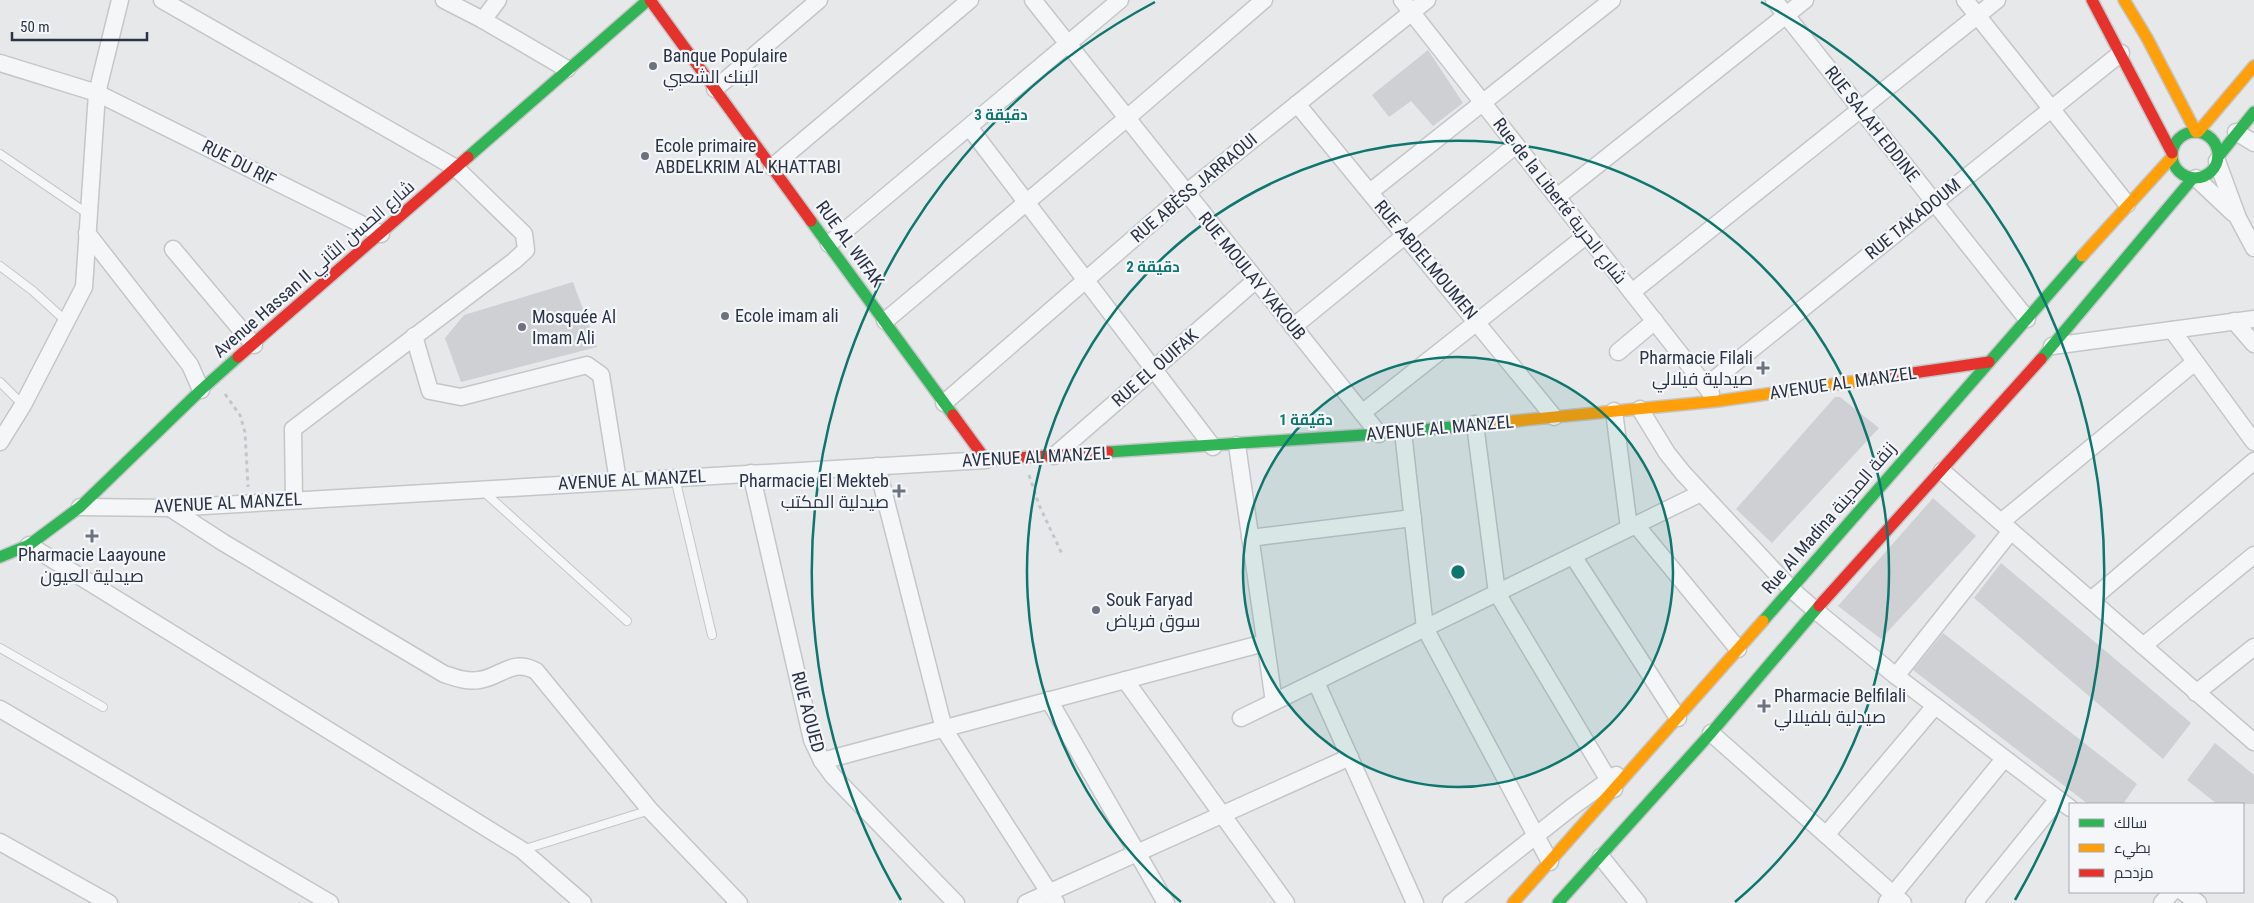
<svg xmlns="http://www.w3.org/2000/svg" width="2254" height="903" font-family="'Roboto Condensed',Cairo,sans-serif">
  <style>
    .building { fill: #ced0d3 }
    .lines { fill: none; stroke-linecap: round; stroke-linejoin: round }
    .lane-casing { stroke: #c4c6c8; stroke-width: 10 }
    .street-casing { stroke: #c4c6c8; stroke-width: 19 }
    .fast-casing { stroke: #c4c6c8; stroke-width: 14 }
    .slow-casing { stroke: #c4c6c8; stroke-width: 14 }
    .jam-casing { stroke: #c4c6c8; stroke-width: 14 }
    .path { stroke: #c5c6ca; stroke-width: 3; stroke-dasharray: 4 4; stroke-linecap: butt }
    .lane { stroke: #f5f6f7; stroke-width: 8 }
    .street { stroke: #f5f6f7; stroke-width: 16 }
    .fast { stroke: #30b455; stroke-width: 11 }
    .slow { stroke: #ff9f0a; stroke-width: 11 }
    .jam { stroke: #e5322d; stroke-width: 11 }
    .ring { fill: none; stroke: #0f766e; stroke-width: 2.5 }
    .poi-dot { fill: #6c737f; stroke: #f4f6f9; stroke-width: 2 }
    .labels { text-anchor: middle; stroke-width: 4.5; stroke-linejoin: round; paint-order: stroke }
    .poi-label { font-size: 18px; fill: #2b3445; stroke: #f4f6f9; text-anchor: start }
    .street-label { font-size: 18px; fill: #2b3445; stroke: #f4f6f9 }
    .centre { fill: #0f766e; stroke: #f4f6f9; stroke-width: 2.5 }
    .ring-label { font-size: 15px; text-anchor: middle; font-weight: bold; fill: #0f766e; stroke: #f4f6f9; stroke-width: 4.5; stroke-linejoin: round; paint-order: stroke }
  </style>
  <rect width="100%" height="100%" fill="#e6e8ea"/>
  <g class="building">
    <polygon points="1428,50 1463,103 1433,126 1411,101 1389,117 1372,95"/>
    <polygon points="573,282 597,347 461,382 445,338 464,315"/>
    <polygon points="1835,397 1840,397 1879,428 1772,543 1736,509"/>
    <polygon points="1933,498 1976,536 1881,639 1838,606"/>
    <polygon points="2001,563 2191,723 2163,759 1974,598"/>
    <polygon points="1943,633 2137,784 2123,804 2088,804 1913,670"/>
    <polygon points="2215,743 2254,775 2254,804 2217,804 2187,780"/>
  </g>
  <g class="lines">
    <g class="lane-casing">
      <g id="lane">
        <polyline points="0,154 88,214"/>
        <polyline points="0,266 33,291 67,322"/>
        <polyline points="0,382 23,405"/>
        <polyline points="675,478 712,635"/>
        <polyline points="483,491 627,621"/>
        <polyline points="0,648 103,707"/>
        <polyline points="522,850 650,810"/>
      </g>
    </g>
    <g class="street-casing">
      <g id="street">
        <polyline points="162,0 456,168 524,234 526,250 514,261 293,429 294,500"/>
        <polyline points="444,0 483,20 567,69"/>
        <polyline points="1033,0 1379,434"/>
        <polyline points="1402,0 1711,393"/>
        <polyline points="1774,0 2027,319"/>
        <polyline points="1965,0 2127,204"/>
        <polyline points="483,20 498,0"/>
        <polyline points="0,63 97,93 381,234"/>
        <polyline points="715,89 819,0"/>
        <polyline points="1297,104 1554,417"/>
        <polyline points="969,127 1213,447"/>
        <polyline points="2236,132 2254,143"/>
        <polyline points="2217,161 2238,218 2254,248"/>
        <polyline points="772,167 970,0"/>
        <polyline points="2196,178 2233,213"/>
        <polyline points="1370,192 1612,0"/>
        <polyline points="1557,197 1805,0"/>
        <polyline points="87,233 190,365 201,390"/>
        <polyline points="829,244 1120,0"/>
        <polyline points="173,249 254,345"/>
        <polyline points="1632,292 1997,0"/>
        <polyline points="885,321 1127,118 1264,0"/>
        <polyline points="2234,321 2254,344"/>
        <polyline points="1293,327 1516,145"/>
        <polyline points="2172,330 2254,442"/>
        <polyline points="414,336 430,391 461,397 587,365 601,375 618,481"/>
        <polyline points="2052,346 2254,319"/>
        <polyline points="1618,352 1655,321"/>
        <polyline points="1706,386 2121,53"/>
        <polyline points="944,403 1186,193 1427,0"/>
        <polyline points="1640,409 1667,453 1683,473 1791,589 1815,610 1896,676 2070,808"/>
        <polyline points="1614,411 1629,528"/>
        <polyline points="1362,413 1587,235"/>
        <polyline points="1475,424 1497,593 1614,789"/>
        <polyline points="1403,432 1425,628 1550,862"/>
        <polyline points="0,442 23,405 84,287 97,93 120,0"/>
        <polyline points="1237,445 1274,702"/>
        <polyline points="1054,456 1256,280"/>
        <polyline points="877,466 944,729 1056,903"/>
        <polyline points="1942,471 2254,742"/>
        <polyline points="751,473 812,740 822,761 833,776 956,903"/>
        <polyline points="80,507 170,508 986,460"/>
        <path d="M170,508l54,35 220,131c12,4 23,8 35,6 22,-3 33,-22 57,-9l114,139 89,93"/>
        <polyline points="2001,522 2195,362"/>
        <polyline points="1636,525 1738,649"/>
        <polyline points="1250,538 1413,518"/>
        <polyline points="29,545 522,850 583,903"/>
        <polyline points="1573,556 1678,718"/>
        <polyline points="2091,600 2254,461"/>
        <polyline points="2143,646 2254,555"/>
        <polyline points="1896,676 2011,531"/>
        <polyline points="1125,680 1286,903"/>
        <polyline points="1316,682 1415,903"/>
        <polyline points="2196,693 2254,647"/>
        <polyline points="1049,700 1166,903"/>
        <polyline points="0,709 330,903"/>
        <polyline points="1241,718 1701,493"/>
        <polyline points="1711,733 1903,903"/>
        <polyline points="822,761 1264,643"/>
        <polyline points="1826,835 1935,706"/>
        <polyline points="0,842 109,903"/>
        <polyline points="1601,857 1638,903"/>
        <polyline points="2183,892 2198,903"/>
        <polyline points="1887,902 2004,759"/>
        <polyline points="1026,903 1350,757"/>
        <polyline points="1451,903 1572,807 1616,775"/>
        <polyline points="1974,903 2058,799"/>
        <polyline points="2162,903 2172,892"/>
      </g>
    </g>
    <g class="fast-casing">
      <g id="fast">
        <circle cx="2195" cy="155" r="23"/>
        <polyline points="468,157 648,0"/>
        <polyline points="2218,157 2254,112"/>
        <polyline points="811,221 953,415"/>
        <polyline points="2041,359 2193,178"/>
        <polyline points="1108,452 1379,434 1494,423"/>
        <polyline points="0,557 29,545 80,507 201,390 238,357"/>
        <polyline points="1763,621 2082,256"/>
        <polyline points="1558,903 1711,733 1819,606"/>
      </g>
    </g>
    <g class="slow-casing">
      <g id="slow">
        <polyline points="2124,0 2147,38 2196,132"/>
        <polyline points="2198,132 2254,66"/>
        <polyline points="2082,256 2172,157"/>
        <polyline points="1494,423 1718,401 1871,379"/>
        <polyline points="1513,903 1763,621"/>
      </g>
    </g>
    <g class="jam-casing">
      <g id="jam">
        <polyline points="650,0 811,221"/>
        <polyline points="2092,0 2172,153"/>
        <polyline points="238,357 468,157"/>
        <polyline points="1871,379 1989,362"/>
        <polyline points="953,415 986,460 1108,452"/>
        <polyline points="1819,606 2041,359"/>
      </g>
    </g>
    <g class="path">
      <polyline points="225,394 240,415 245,432 248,487"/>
      <polyline points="1029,475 1039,505 1063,556"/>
    </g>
    <use href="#lane" class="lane"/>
    <use href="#street" class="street"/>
    <use href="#fast" class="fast"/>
    <use href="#slow" class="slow"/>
    <use href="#jam" class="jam"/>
  </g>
  <circle cx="1458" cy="572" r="215" fill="#0f766e" fill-opacity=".12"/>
  <g class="ring">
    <circle cx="1458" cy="572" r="215"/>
    <path d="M1181 902A431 431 0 1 1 1735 902"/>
    <path d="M901 900A646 646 0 0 1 1155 2M1761 2A646 646 0 0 1 2015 900"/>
  </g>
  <g class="poi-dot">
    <circle cx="653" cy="66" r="5"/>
    <circle cx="645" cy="156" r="5"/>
    <circle cx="725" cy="316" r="5"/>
    <circle cx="522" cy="327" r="5"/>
    <path d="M1760.5 360.5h5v5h5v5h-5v5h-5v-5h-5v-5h5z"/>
    <path d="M896.5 483.5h5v5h5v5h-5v5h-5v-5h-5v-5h5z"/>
    <path d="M89.5 528.5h5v5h5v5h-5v5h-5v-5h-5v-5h5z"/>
    <circle cx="1096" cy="610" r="5"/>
    <path d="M1761.5 698.5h5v5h5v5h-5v5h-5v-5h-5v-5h5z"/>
  </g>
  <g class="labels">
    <g class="poi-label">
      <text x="663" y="62">Banque Populaire<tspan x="663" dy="21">البنك الشعبي</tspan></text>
      <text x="655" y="152">Ecole primaire<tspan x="655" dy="21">ABDELKRIM AL KHATTABI</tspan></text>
      <text x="735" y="322">Ecole imam ali</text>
      <text x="532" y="323">Mosquée Al<tspan x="532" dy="21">Imam Ali</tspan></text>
      <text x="1753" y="364" text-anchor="end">Pharmacie Filali<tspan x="1753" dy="21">صيدلية فيلالي</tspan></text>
      <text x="889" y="487" text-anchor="end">Pharmacie El Mekteb<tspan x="889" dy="21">صيدلية المكتب</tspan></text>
      <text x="92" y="561" text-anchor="middle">Pharmacie Laayoune<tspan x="92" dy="21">صيدلية العيون</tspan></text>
      <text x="1106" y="606">Souk Faryad<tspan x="1106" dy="21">سوق فرياض</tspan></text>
      <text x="1774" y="702">Pharmacie Belfilali<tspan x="1774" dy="21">صيدلية بلفيلالي</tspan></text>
    </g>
    <g class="street-label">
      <text transform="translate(1872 124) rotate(52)" y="6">RUE SALAH EDDINE</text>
      <text transform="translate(239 163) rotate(27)" y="6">RUE DU RIF</text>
      <text transform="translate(1194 188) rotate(-40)" y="6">RUE ABÈSS JARRAOUI</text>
      <text transform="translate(1560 201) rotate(52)" y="6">Rue de la Liberté شارع الحرية</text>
      <text transform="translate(1913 219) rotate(-39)" y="6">RUE TAKADOUM</text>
      <text transform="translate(850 244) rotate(54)" y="6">RUE AL WIFAK</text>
      <text transform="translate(1426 260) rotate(50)" y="6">RUE ABDELMOUMEN</text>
      <text transform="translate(314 269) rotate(-41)" y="6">Avenue Hassan II شارع الحسن الثاني</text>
      <text transform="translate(1252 276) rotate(51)" y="6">RUE MOULAY YAKOUB</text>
      <text transform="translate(1155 368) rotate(-41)" y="6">RUE EL OUIFAK</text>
      <text transform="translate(1843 383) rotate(-8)" y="6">AVENUE AL MANZEL</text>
      <text transform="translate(1440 428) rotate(-5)" y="6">AVENUE AL MANZEL</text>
      <text transform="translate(1036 457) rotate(-3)" y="6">AVENUE AL MANZEL</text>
      <text transform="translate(632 480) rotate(-3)" y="6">AVENUE AL MANZEL</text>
      <text transform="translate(228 503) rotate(-3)" y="6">AVENUE AL MANZEL</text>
      <text transform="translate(1829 518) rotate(-49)" y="6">Rue Al Madina زنقة المدينة</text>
      <text transform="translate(808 712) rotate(75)" y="6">RUE AOUED</text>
    </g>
  </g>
  <circle cx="1458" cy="572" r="8" class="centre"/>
  <g class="ring-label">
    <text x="1001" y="120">3 دقيقة</text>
    <text x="1153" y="272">2 دقيقة</text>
    <text x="1306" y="425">1 دقيقة</text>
  </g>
  <rect x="2069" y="803" width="175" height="90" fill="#f4f6f9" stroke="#a4a8b1"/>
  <rect x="2079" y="819" width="25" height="8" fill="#30b455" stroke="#a4a8b1"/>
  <text x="2114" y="828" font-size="15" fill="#2b3445">سالك</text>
  <rect x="2079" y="844" width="25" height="8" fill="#ff9f0a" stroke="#a4a8b1"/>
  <text x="2114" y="853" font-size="15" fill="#2b3445">بطيء</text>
  <rect x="2079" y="869" width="25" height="8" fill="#e5322d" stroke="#a4a8b1"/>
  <text x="2114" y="878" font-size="15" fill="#2b3445">مزدحم</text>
  <path d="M12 32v8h135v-8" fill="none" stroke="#2b3445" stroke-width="2.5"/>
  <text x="20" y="32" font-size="15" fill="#2b3445" stroke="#f4f6f9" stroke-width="4" paint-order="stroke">50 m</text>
</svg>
